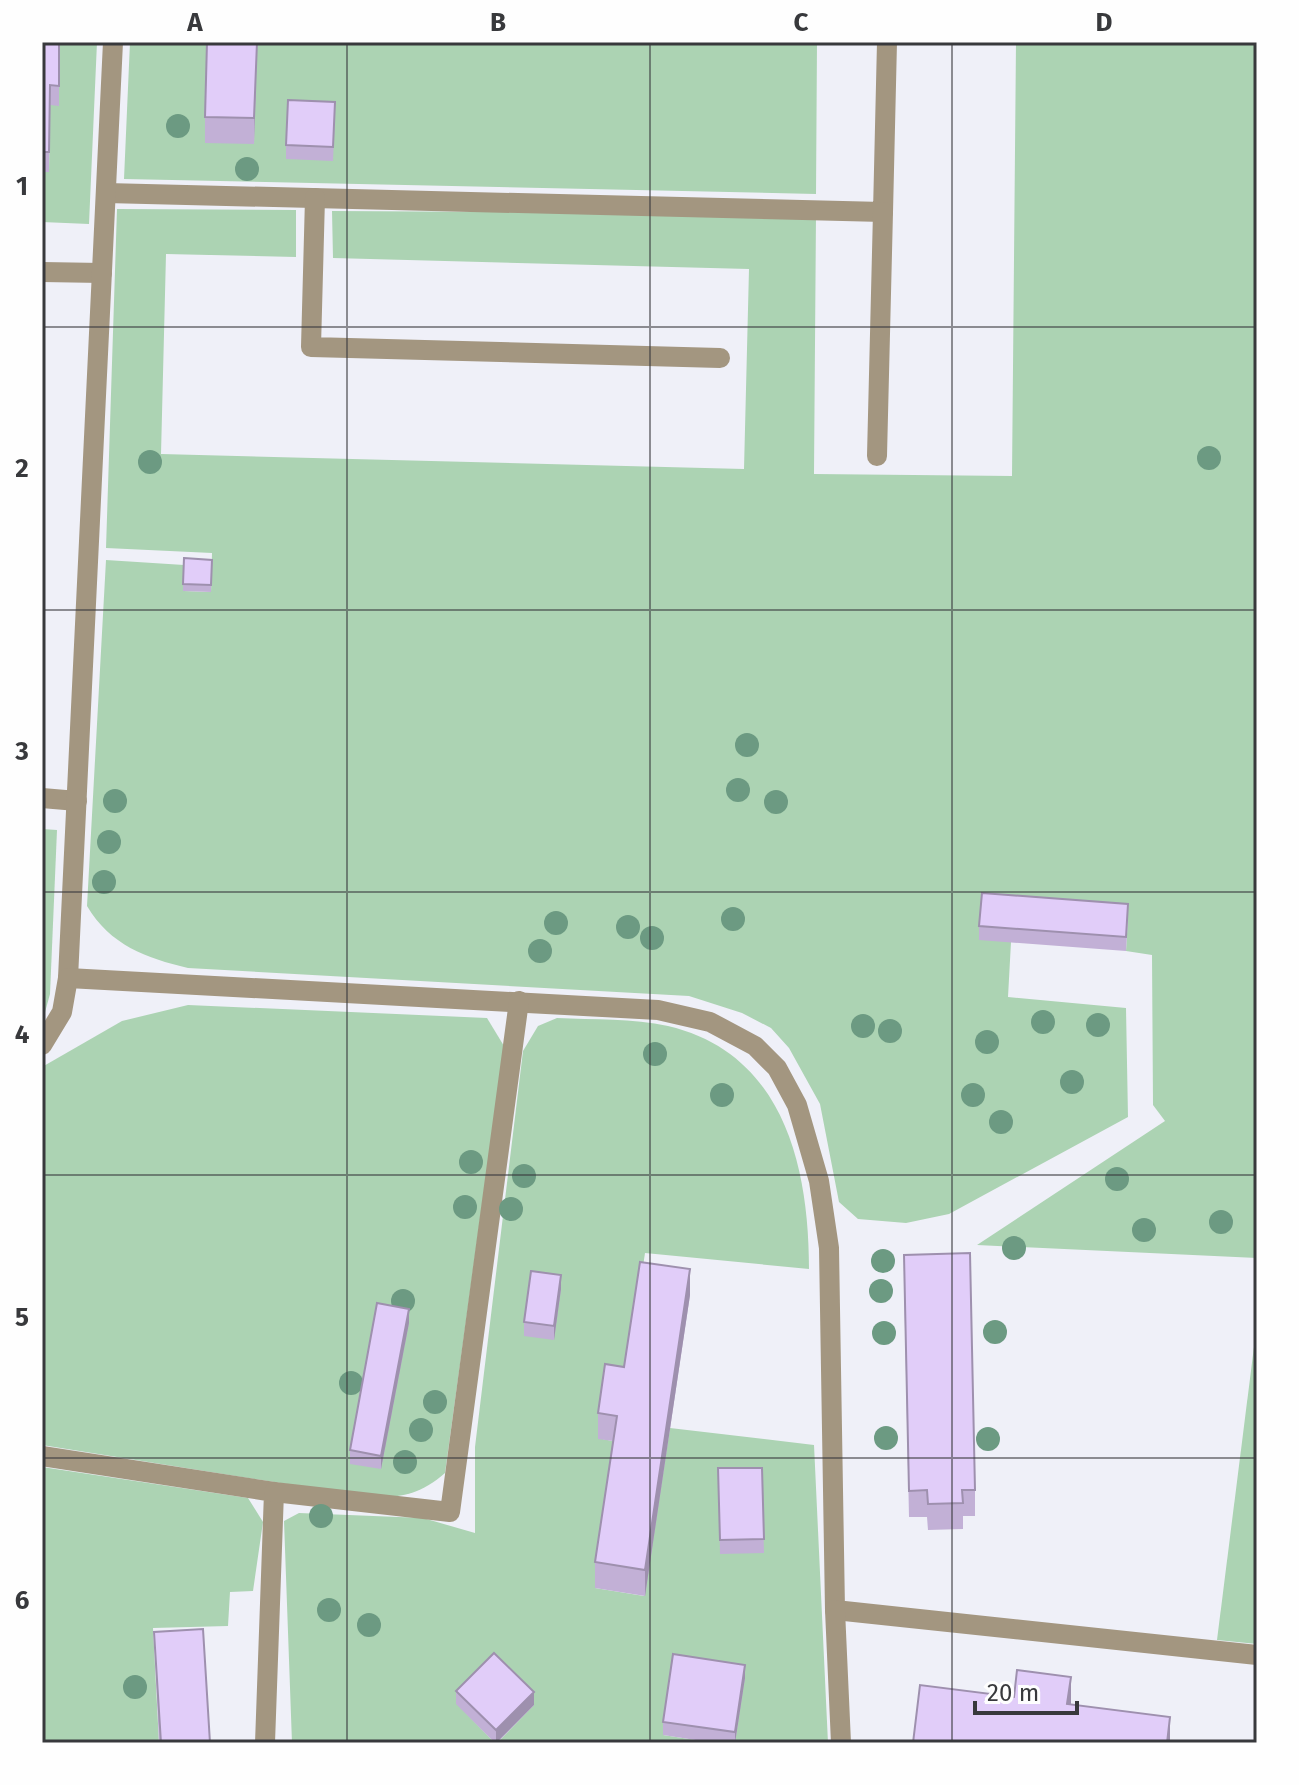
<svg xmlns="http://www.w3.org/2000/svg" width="1299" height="1785" font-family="'Fira Sans',sans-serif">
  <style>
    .green { fill: #acd3b3 }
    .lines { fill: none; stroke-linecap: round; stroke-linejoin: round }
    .minor { stroke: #a39680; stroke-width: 20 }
    .tree { fill: #6c9a82 }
    .wall { fill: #c2b0d6 }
    .shaded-wall { fill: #9e90ae }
    .building { fill: #e1cdf9; stroke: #9e90ae; stroke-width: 2 }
    .grid { fill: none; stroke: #38393c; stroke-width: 2; stroke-opacity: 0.55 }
    .neatline { fill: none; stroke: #38393c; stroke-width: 3 }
    .grid-label { font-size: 26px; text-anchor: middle; font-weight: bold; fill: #38393c }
  </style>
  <rect width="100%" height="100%" fill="#eff0f8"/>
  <g class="green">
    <polygon points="51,42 97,42 89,224 42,222 42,172 49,172 50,105 59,105 59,59"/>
    <polygon points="130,42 208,42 254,144 257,42 817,42 816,194 124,179"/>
    <path d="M1016,42h241v1216l-280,-13 188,-124 -12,-16 -1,-150 -26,-4 2,-33 -117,24 -3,55 118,11 2,109 -179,97 -43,9 -48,-4 -19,-17 -19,-98 -31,-56 -18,-20 -29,-15 -53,-17 -501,-28c-42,-10 -78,-23 -101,-62l19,-346 78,5v26l27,1 1,-39 -106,-5 11,-339 179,1v47l-130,-3 -5,200 583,15 5,-200 -416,-11 -1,-47 484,3 -2,260 198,2z"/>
    <polygon points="42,829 57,830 50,994 42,1023"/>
    <path d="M188,1005l299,13 17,28 -59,427c-25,22 -45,25 -77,24l-326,-52v-378l80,-46z"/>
    <path d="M557,1018c36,2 76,0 111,8 115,27 141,139 141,243l-164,-16 -21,140 -26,45 19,4 -22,146 49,8 26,-168 144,17 14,298h-93l9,-65 -81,57 52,8h-218l37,-38 -77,-1 38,39h-203l-8,-222 15,-8 124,5 52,15v-86l48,-396 15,-25z"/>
    <polygon points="1257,1323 1257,1644 1217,1640"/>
    <polygon points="42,1467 248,1498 263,1522 253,1591 230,1592 228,1626 153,1628 159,1743 42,1743"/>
  </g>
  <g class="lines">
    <g class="minor">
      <polyline points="106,193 883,212 887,42"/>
      <polyline points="315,198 311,347 720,358"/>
      <polyline points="42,272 102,273"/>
      <polyline points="877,456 883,212"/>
      <polyline points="42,798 77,801"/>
      <polyline points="68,978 113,42"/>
      <polyline points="42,1045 62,1012 68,978 658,1010 710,1022 755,1046 777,1068 797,1105 819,1181 829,1248 835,1610 1257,1655"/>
      <polyline points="42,1456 274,1492 265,1743"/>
      <polyline points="274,1492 450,1512 519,1001"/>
      <polyline points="835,1610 841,1743"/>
    </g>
  </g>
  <g class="tree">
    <circle cx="178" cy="126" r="12"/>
    <circle cx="247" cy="169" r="12"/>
    <circle cx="1209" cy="458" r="12"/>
    <circle cx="150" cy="462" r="12"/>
    <circle cx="747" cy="745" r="12"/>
    <circle cx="738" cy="790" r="12"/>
    <circle cx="115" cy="801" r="12"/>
    <circle cx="776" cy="802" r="12"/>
    <circle cx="109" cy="842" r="12"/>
    <circle cx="104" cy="882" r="12"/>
    <circle cx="733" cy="919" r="12"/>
    <circle cx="556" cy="923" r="12"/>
    <circle cx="628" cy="927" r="12"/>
    <circle cx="652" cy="938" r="12"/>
    <circle cx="540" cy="951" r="12"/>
    <circle cx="1043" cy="1022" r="12"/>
    <circle cx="1098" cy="1025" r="12"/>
    <circle cx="863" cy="1026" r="12"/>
    <circle cx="890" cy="1031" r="12"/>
    <circle cx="987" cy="1042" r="12"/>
    <circle cx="655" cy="1054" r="12"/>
    <circle cx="1072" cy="1082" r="12"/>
    <circle cx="722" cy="1095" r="12"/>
    <circle cx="973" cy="1095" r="12"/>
    <circle cx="1001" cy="1122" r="12"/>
    <circle cx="471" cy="1162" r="12"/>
    <circle cx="524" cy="1176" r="12"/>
    <circle cx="1117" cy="1179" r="12"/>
    <circle cx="465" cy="1207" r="12"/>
    <circle cx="511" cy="1209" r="12"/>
    <circle cx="1221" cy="1222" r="12"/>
    <circle cx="1144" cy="1230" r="12"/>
    <circle cx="1014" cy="1248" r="12"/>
    <circle cx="883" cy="1261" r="12"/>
    <circle cx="881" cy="1291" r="12"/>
    <circle cx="403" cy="1301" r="12"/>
    <circle cx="995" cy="1332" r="12"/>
    <circle cx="884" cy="1333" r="12"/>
    <circle cx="351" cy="1383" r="12"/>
    <circle cx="435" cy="1402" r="12"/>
    <circle cx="421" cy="1430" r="12"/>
    <circle cx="886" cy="1438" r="12"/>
    <circle cx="988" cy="1439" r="12"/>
    <circle cx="405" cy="1462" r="12"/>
    <circle cx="321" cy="1516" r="12"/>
    <circle cx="329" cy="1610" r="12"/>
    <circle cx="369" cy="1625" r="12"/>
    <circle cx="135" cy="1687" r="12"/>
  </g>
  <g class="wall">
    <polygon points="42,42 59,42 59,106 50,105 49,172 42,172"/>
    <polygon points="257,42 254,144 205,143 205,117"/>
    <polygon points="335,115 333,161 286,159 286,145"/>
    <polygon points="184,558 212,560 211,592 183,591"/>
    <polygon points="1128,918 1126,951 979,940 979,926"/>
    <polygon points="904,1281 975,1490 975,1516 963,1516 963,1529 928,1530 927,1517 909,1517"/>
    <polygon points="561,1289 554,1340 524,1336 524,1322"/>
    <polygon points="690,1295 645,1596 595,1588 595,1562 613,1441 598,1439 598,1413 624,1367"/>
    <polygon points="409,1323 381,1469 350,1464 350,1450"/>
    <polygon points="718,1468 762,1468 764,1553 720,1554"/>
    <polygon points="154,1632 210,1743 159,1743"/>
    <polygon points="745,1678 735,1743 715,1743 663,1735 663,1722"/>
    <polygon points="456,1691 534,1705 497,1743 495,1743 456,1704"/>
  </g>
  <g class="shaded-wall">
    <polygon points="257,42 254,144 254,118"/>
    <polygon points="690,1269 690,1295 645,1596 645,1570"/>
    <polygon points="561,1275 561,1289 554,1340 554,1326"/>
    <polygon points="409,1309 409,1323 381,1469 381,1456"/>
    <polygon points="745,1665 745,1678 735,1743 735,1732"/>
    <polygon points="1071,1677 1071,1703 1067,1730 1067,1704"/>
    <polygon points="534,1692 534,1705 496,1743 496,1730"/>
    <polygon points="1170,1717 1170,1743 1167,1743"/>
  </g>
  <g class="building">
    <polygon points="42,42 59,42 59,86 50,85 49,152 42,152"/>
    <polygon points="207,42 257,42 254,118 205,117"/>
    <polygon points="288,100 335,102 333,147 286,145"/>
    <polygon points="184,558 212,560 211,585 183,584"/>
    <polygon points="982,893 1128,904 1126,937 979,926"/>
    <polygon points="970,1253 975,1490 962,1490 963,1503 928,1504 927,1490 909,1491 904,1255"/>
    <polygon points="640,1262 690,1269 645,1570 595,1562 617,1416 598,1413 605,1364 624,1367"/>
    <polygon points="531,1271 561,1275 554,1326 524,1322"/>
    <polygon points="377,1303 409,1309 381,1456 350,1450"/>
    <polygon points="718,1468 762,1468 764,1539 720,1540"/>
    <polygon points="203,1629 210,1743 161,1743 154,1632"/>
    <polygon points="494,1653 534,1692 496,1730 456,1691"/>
    <polygon points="673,1654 745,1665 735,1732 663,1722"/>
    <polygon points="1017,1670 1071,1677 1067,1704 1170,1717 1167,1743 913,1743 920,1685 1014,1697"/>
  </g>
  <path class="grid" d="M347,42v1701M650,42v1701M952,42v1701M42,327h1215M42,610h1215M42,892h1215M42,1175h1215M42,1458h1215"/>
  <rect width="1299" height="1785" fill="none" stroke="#fefefe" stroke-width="88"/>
  <path d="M975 1701v12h102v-12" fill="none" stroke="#38393c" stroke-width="4"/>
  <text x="987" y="1701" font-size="24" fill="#38393c" stroke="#fefefe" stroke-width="6" paint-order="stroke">20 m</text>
  <rect x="44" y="44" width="1211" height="1697" class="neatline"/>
  <g class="grid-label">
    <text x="195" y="31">A</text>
    <text x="498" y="31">B</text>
    <text x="801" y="31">C</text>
    <text x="1104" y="31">D</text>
    <text x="22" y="195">1</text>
    <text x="22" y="477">2</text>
    <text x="22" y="760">3</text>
    <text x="22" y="1043">4</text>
    <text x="22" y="1326">5</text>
    <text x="22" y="1609">6</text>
  </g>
</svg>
